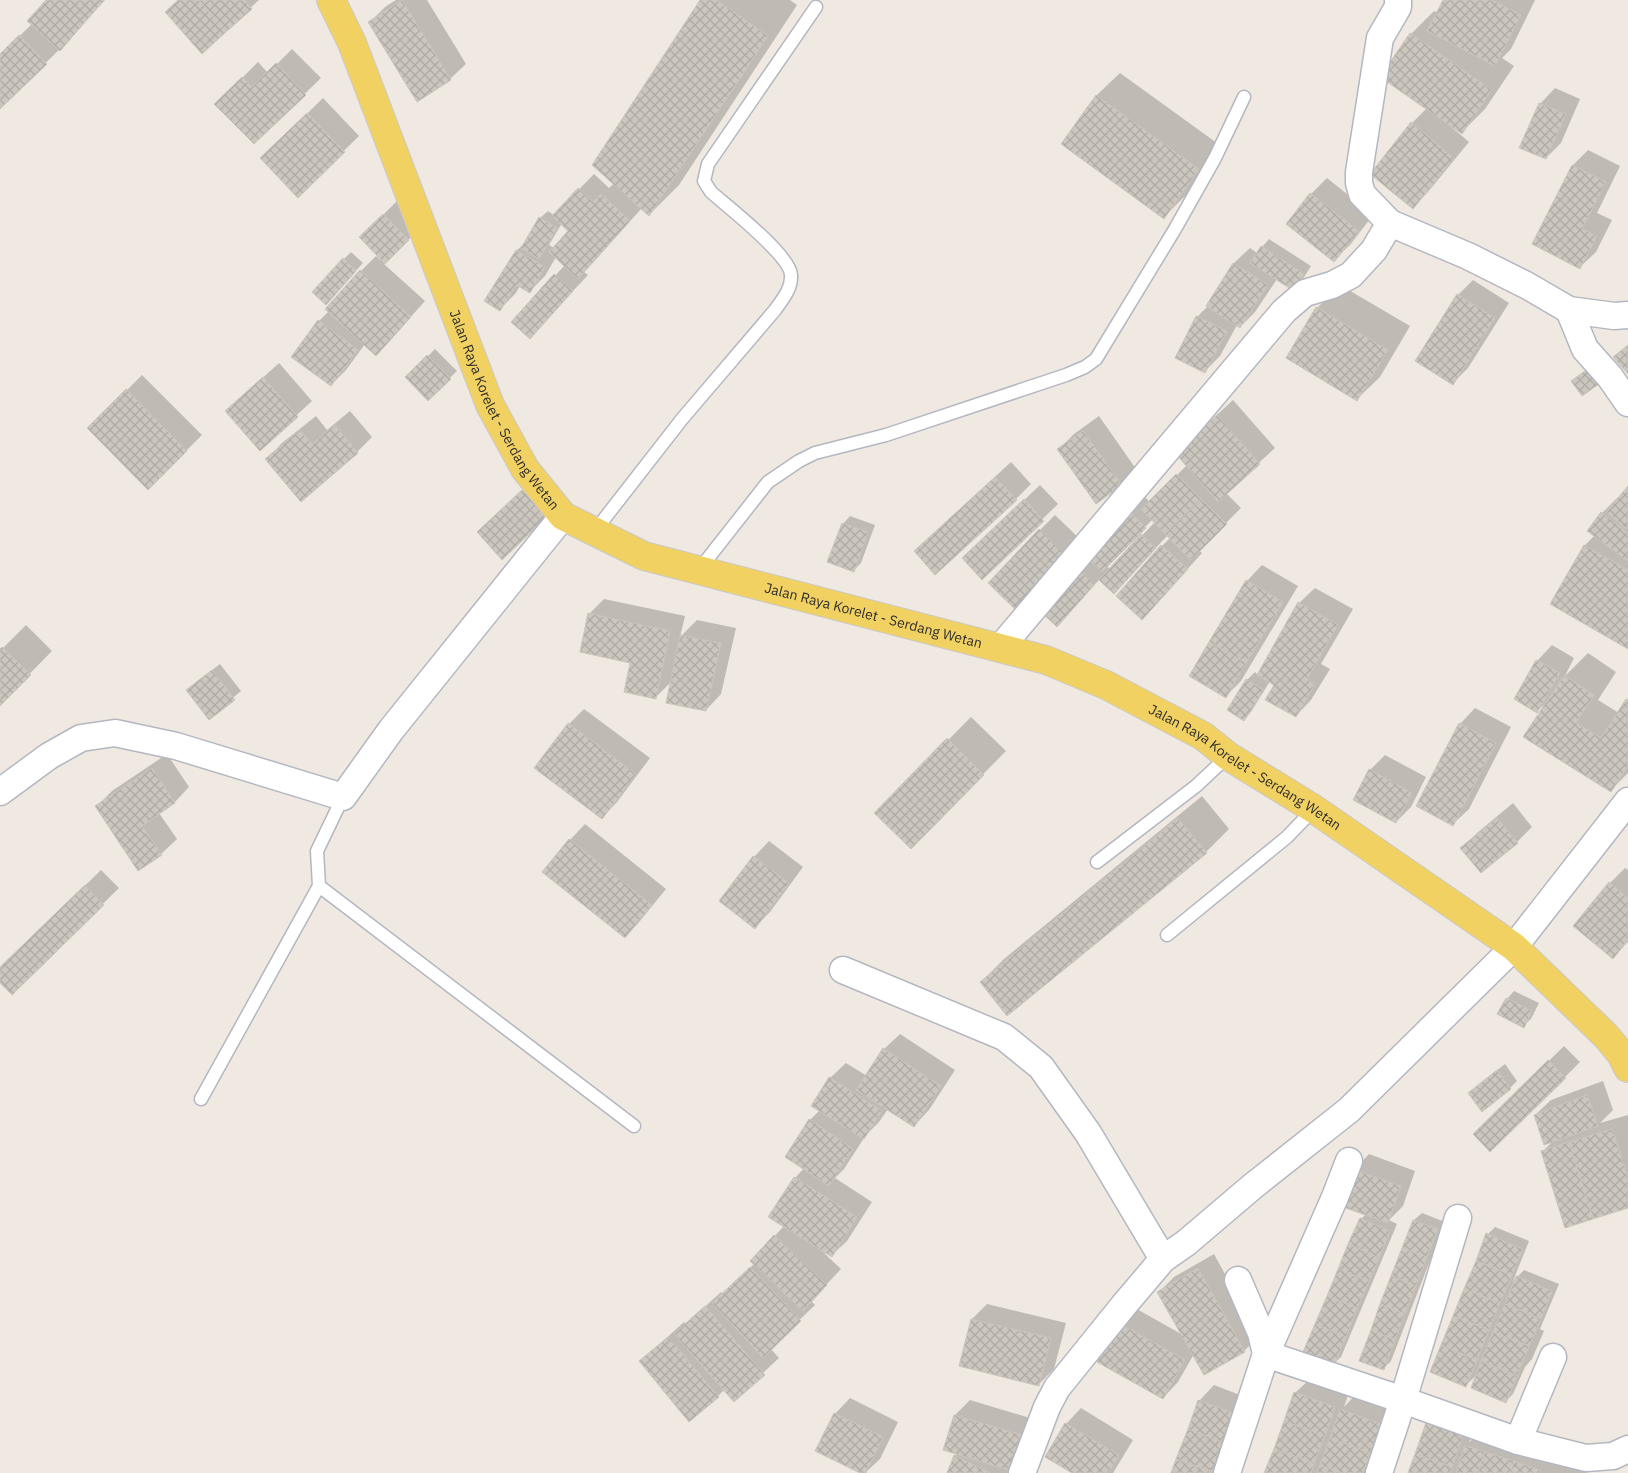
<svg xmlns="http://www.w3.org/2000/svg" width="1628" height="1473" font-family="'IBM Plex Sans',sans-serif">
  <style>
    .shadow { fill: #0003; fill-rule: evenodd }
    .building { fill: url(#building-cross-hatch); stroke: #cbc5ba }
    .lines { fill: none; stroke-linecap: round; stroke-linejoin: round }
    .service-casing { stroke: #b4b7c1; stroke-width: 15 }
    .minor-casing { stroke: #b4b7c1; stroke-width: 29 }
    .primary-casing { stroke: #c9c9c9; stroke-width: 30 }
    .service { stroke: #fff; stroke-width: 12 }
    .minor { stroke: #fff; stroke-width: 26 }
    .primary { stroke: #f2d163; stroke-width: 28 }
    .labels { text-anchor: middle; stroke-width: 4; stroke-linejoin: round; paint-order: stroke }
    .street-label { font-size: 14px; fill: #2e2e2e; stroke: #fff }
  </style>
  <defs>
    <pattern id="building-cross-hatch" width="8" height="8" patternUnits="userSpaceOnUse" patternTransform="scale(1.25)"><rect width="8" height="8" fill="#cbc7bf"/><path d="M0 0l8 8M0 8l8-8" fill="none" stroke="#afaba4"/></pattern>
  </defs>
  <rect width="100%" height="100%" fill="#efe9e1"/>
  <g class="shadow">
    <polygon points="47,0 105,0 69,40 0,108 0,55 32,24"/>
    <polygon points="179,0 259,0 202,52"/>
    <polygon points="396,0 427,0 466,64 450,79 418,100 370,22 385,7"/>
    <path d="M702,0h88l7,5 -118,180 -30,30 -7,-7 -58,64 4,3 -58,62 -17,-16 52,-56 -9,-8 -11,19 -15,15 -10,-5 -5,8 -15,15 -14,-9 31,-50 9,-8 14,-24 8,-7 6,4 40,-41 15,14 5,-5zM562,223l8,8 -16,17 -5,-3z"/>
    <polygon points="1444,0 1535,0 1511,49 1502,58 1514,66 1485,109 1462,132 1450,124 1449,125 1469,142 1428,192 1413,207 1412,123 1427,108 1411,34 1434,11 1438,13"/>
    <polygon points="292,49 321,78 254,143 216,104 258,62 268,73"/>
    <polygon points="1120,73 1221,146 1187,194 1164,217 1063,143 1097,95"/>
    <polygon points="1555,88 1580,99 1561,143 1546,158 1540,104"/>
    <polygon points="323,98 359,136 298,196 262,158"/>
    <polygon points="1588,150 1620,166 1597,213 1612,220 1596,252 1580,267 1534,244 1573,165"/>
    <polygon points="1327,178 1373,215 1350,245 1334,260 1288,224 1311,194"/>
    <polygon points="399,199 424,224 384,264 425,301 391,339 365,344 346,370 331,385 293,356 319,321 329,311 361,271 376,256 380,260 382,258 361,237"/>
    <polygon points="1269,239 1311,266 1301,282 1277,279 1255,312 1240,327 1237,325 1220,356 1205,371 1177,357 1197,317 1208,306 1234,263 1250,248 1257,253"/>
    <polygon points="351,252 363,263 333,296 344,259"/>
    <polygon points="1473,280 1509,303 1468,368 1453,383 1458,295"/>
    <polygon points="1340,285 1410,326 1380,377 1357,399 1287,358 1317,308"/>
    <polygon points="435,349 457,371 428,399 407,377"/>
    <polygon points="279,363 312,401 260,449 226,411"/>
    <polygon points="142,375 202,435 148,489 89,428"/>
    <path d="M1233,400l42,48 -49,45 15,15 -42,42 3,3 -45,50 5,-57 8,-8 -2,-3 -54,57 -14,-13 -43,46 -19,-17 103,-115 9,9 37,-37 5,-27zM1152,520l3,2 -45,47 -3,-3z"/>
    <polygon points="350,411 372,437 357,452 267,459 282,443 316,416 327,430"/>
    <polygon points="1099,416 1136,469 1121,485 1059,449 1074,434"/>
    <polygon points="1011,462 1031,484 1016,499 931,536"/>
    <polygon points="1040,485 1058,504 982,578 979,543"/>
    <polygon points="1628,488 1628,648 1552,604 1585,545 1595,535 1602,513 1617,498 1619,499"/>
    <polygon points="1055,515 1085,544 1036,597 1040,530"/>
    <polygon points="850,516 875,525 861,563 854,570 843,524"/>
    <polygon points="1262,565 1298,586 1241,681 1226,696 1247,581"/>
    <polygon points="1315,588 1353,609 1321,664 1330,669 1311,700 1296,716 1276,684 1270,681 1251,712 1244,719 1229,709 1247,680 1255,672 1258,675 1299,603"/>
    <polygon points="604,599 685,616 680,637 697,620 736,628 721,694 706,710 672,681 655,698 632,662 589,614"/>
    <polygon points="26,625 52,651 0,704 0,651"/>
    <polygon points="1552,645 1574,658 1565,676 1588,653 1616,672 1598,700 1619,713 1628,699 1628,773 1611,790 1546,703 1537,711 1537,661"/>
    <polygon points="220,664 241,691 209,718 195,683"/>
    <polygon points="1475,708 1511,727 1469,809 1453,824 1460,724"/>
    <polygon points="584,709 650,758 617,802 602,818 569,724"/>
    <polygon points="971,717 1006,751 911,847 876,813"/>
    <polygon points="167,754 189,787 174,803 159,813 177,839 161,854 139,869 97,806 112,791"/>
    <polygon points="1385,755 1426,777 1411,807 1396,822 1370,770"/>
    <polygon points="1202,796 1229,829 1206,852 981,982 1004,959"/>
    <polygon points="1513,803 1532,827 1517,842 1462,848 1477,833"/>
    <polygon points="585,824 666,889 640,921 625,937 544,872 570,840"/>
    <polygon points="769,841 803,867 770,912 755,927 754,857"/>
    <polygon points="1625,868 1628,870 1628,942 1613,957 1610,883"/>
    <polygon points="101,870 119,888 12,993 0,981 0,969"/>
    <polygon points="1514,991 1539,1003 1531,1019 1523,1026 1507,999"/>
    <polygon points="900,1034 955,1070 929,1110 914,1126 888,1109 879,1122 866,1135 844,1169 835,1178 872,1202 847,1241 831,1256 823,1252 841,1269 811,1301 815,1305 770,1348 779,1358 734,1400 725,1389 718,1396 641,1361 684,1322 686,1324 721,1292 723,1294 755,1263 752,1260 784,1226 795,1178 804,1168 810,1120 820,1110 830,1078 846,1063 867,1076 884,1049"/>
    <polygon points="1564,1046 1580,1062 1565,1077 1475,1134"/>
    <polygon points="1505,1064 1517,1081 1510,1088 1477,1086"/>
    <polygon points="1603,1081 1613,1110 1600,1123 1628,1115 1628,1207 1542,1152 1553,1141 1535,1115 1551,1100"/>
    <polygon points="1369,1154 1415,1171 1403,1206 1389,1220 1397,1224 1341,1357 1333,1364 1361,1219 1366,1214 1354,1170"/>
    <polygon points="1422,1213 1445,1222 1391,1361 1383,1369 1360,1360 1414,1220"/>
    <polygon points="1495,1227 1529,1241 1513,1281 1524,1270 1559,1284 1540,1329 1544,1331 1532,1359 1525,1367 1513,1394 1506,1401 1478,1374 1466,1385 1488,1234"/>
    <polygon points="1214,1254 1259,1336 1244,1351 1194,1354 1178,1382 1163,1398 1099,1362 1135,1308 1183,1335 1159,1292 1174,1277"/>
    <polygon points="987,1304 1066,1323 1054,1369 1039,1384 972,1319"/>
    <polygon points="1311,1378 1349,1392 1344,1407 1356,1394 1395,1408 1372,1473 1266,1473 1295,1393"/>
    <polygon points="1214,1385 1253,1400 1221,1473 1173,1473 1199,1401"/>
    <polygon points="850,1398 898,1422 880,1459 865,1473 863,1473 835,1414"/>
    <polygon points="970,1400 1040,1421 1021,1473 949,1473 955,1456 957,1453 944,1449 955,1415"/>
    <polygon points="1081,1408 1133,1440 1113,1473 1075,1473 1066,1424"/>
    <polygon points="1479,1415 1469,1442 1473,1439 1549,1463 1557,1455 1590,1466 1587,1473 1410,1473"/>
  </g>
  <g class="building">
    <polygon points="46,0 104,0 60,51 27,21"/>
    <polygon points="178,0 199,0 226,32 202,54 165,12"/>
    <polygon points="199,0 245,0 252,9 226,32"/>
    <polygon points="402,0 451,80 417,102 368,22"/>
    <polygon points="700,0 717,0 768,36 649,216 592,165"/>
    <polygon points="1443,0 1492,0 1521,15 1495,66 1427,31"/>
    <polygon points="1410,33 1492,90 1462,134 1380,77"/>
    <polygon points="19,35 47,64 0,109 0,54"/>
    <polygon points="276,63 306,95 254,144 214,104 242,77 252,87"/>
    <polygon points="1096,95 1199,169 1164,219 1061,144"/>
    <polygon points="1539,103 1566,114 1546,159 1519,148"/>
    <polygon points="307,113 345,152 298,198 260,158"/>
    <polygon points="1411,122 1454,158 1413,209 1370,174"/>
    <polygon points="1572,165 1606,182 1582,229 1597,236 1580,269 1532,244"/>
    <polygon points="578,188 593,202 601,194 630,221 578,279 549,252 568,231 552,216"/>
    <polygon points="1310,193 1359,231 1334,262 1286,224"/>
    <polygon points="383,214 409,240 385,264 359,237"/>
    <polygon points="539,217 557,228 539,259 521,248"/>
    <polygon points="1261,246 1304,274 1294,291 1250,263"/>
    <polygon points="516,250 545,267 530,293 516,285 500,311 484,301"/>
    <polygon points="343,258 356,271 326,305 312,292"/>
    <polygon points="1233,263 1268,285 1240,328 1206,306"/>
    <polygon points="360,270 411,317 376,356 325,309"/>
    <polygon points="554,274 573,291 530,339 511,322"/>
    <polygon points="1457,294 1495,318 1453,385 1415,361"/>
    <polygon points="1316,307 1388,350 1357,401 1286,358"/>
    <polygon points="1196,316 1227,331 1205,373 1175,358"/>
    <polygon points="318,320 358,350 331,386 291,357"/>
    <polygon points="1628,345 1628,374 1613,357"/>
    <polygon points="427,355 451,379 428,401 405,377"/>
    <polygon points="1592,366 1603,381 1582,396 1571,381"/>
    <polygon points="263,377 298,417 260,451 225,411"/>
    <polygon points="126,389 187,451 148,490 87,428"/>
    <polygon points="1217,415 1260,464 1218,502 1175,453"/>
    <polygon points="335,425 358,453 301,502 265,459 300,430 312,444"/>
    <polygon points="1083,431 1122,485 1096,504 1057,449"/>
    <polygon points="1176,474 1201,499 1165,534 1141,509"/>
    <polygon points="995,477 1017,500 935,575 914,551"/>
    <polygon points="1628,486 1628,527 1626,529 1606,512"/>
    <polygon points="524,488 550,514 502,560 477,532"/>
    <polygon points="1024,499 1044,521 982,580 962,558"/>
    <polygon points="1201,499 1227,524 1191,560 1165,534"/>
    <polygon points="1125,507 1146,528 1102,572 1082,552"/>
    <polygon points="1601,512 1628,533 1628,561 1587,531"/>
    <polygon points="842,523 868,532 854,572 827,562"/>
    <polygon points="1039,529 1071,560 1020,614 988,583"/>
    <polygon points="1141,534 1156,548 1114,594 1099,580"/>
    <polygon points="1161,545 1188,569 1142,620 1116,596"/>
    <polygon points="1584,545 1628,570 1628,649 1550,604"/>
    <polygon points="1075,566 1095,584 1057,627 1037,608"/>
    <polygon points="1246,580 1283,602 1246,663 1209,642"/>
    <polygon points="1298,602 1338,625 1307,679 1315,684 1296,717 1265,700 1274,685 1257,675"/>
    <polygon points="588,613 670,631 656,699 624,692 630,663 580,652"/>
    <polygon points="680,635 721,643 706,711 666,703"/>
    <polygon points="1209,642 1246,663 1226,698 1189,676"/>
    <polygon points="2,647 31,675 0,706 0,649"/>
    <polygon points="1536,660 1560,673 1537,713 1514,699"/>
    <polygon points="212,670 235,700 209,720 186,690"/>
    <polygon points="1564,675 1594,695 1576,723 1601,738 1626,699 1628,700 1628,766 1611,792 1523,737"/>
    <polygon points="1246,679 1264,690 1244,721 1227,710"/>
    <polygon points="568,723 636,774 602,819 534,768"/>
    <polygon points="1459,723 1496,743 1453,826 1416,806"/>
    <polygon points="947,738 984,775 911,849 874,813"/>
    <polygon points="152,768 175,803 142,826 162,855 138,871 95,806"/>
    <polygon points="1369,769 1412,793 1396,823 1353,800"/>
    <polygon points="1178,818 1207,853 1007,1016 980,982"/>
    <polygon points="1497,818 1518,843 1481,873 1460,848"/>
    <polygon points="569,839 652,905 625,938 542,872"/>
    <polygon points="753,856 789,883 755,929 719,901"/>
    <polygon points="1609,882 1628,898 1628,940 1613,959 1573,926"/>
    <polygon points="85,885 104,905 12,995 0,983 0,967"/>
    <polygon points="1506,998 1532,1011 1524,1028 1497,1014"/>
    <polygon points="883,1048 941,1086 914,1127 856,1090"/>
    <polygon points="1548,1060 1566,1078 1490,1152 1473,1134"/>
    <polygon points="1497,1070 1511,1089 1482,1112 1468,1093"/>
    <polygon points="829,1077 882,1111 864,1139 811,1106"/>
    <polygon points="1587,1095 1598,1126 1544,1145 1534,1115"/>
    <polygon points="809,1119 853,1149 829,1186 785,1157"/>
    <polygon points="1612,1129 1628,1178 1628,1208 1593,1219 1569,1142"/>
    <polygon points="1569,1142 1593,1219 1565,1228 1541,1151"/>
    <polygon points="1353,1169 1401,1186 1388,1223 1340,1206"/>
    <polygon points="794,1177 857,1217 832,1257 768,1217"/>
    <polygon points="1360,1218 1390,1231 1379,1258 1348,1244"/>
    <polygon points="1413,1220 1438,1229 1427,1257 1402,1248"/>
    <polygon points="1486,1233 1523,1249 1512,1275 1476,1261"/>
    <polygon points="774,1235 827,1285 803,1311 750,1261"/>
    <polygon points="1348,1244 1379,1258 1369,1282 1338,1269"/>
    <polygon points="1402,1248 1427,1257 1416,1286 1391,1276"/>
    <polygon points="1476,1261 1512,1275 1500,1303 1464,1289"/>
    <polygon points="750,1267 801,1321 763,1358 712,1303"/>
    <polygon points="1198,1268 1245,1352 1204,1375 1157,1292"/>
    <polygon points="1338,1269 1369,1282 1357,1308 1327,1296"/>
    <polygon points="1391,1276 1416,1286 1405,1314 1380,1304"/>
    <polygon points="1516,1276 1552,1291 1541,1319 1505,1304"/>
    <polygon points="1464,1289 1500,1303 1489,1330 1453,1316"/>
    <polygon points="1327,1296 1357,1308 1346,1337 1315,1324"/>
    <polygon points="1380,1304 1405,1314 1395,1340 1371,1330"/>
    <polygon points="1505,1304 1541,1319 1529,1346 1493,1332"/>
    <polygon points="705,1306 765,1375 734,1402 674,1334"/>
    <polygon points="1453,1316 1489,1330 1477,1360 1441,1345"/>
    <polygon points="971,1319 1051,1338 1039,1386 959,1366"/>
    <polygon points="1119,1323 1185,1360 1163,1399 1097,1362"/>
    <polygon points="1315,1324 1346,1337 1334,1366 1303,1352"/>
    <polygon points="1371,1330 1395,1340 1384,1370 1359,1361"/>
    <polygon points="1493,1332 1529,1346 1517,1376 1481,1361"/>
    <polygon points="668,1337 719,1397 689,1422 639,1361"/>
    <polygon points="1441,1345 1477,1360 1466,1387 1430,1372"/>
    <polygon points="1481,1361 1517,1376 1506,1403 1471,1388"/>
    <polygon points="1294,1392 1335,1407 1325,1436 1284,1421"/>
    <polygon points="1198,1400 1239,1415 1228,1444 1188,1429"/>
    <polygon points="1340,1409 1381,1424 1370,1453 1330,1438"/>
    <polygon points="834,1413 883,1437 866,1473 860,1473 815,1451"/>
    <polygon points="954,1415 1026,1436 1015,1472 943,1450"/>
    <polygon points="1428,1417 1465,1430 1452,1467 1415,1454"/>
    <polygon points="1284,1421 1325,1436 1314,1463 1274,1449"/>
    <polygon points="1065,1423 1119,1455 1108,1473 1072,1473 1045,1457"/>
    <polygon points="1188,1429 1228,1444 1217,1473 1176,1459"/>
    <polygon points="1330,1438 1370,1453 1363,1473 1342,1473 1320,1465"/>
    <polygon points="1465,1445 1485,1452 1478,1473 1456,1473"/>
    <polygon points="1274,1449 1314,1463 1311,1473 1264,1473"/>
    <polygon points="1485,1452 1514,1461 1510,1473 1478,1473"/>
    <polygon points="1415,1454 1452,1467 1450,1473 1408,1473"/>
    <polygon points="954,1455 990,1473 947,1473"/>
    <polygon points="1176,1459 1214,1473 1171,1473"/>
    <polygon points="1514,1461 1540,1470 1539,1473 1510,1473"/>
    <polygon points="1320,1465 1342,1473 1317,1473"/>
  </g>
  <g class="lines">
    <g class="service-casing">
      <g id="service">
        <path d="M594,532l88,-113 93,-109c7,-10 17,-21 16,-35 -1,-20 -63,-68 -80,-83l-7,-11 4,-17 108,-157"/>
        <polyline points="698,571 768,482 799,461 815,453 886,435 1066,375 1085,367 1096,359 1175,229 1215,158 1244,97"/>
        <polyline points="1097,862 1196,786 1228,756"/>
        <polyline points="319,886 634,1126"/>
        <polyline points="1167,935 1287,837 1314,809"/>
        <polyline points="201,1099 319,886 317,851 343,797"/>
      </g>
    </g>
    <g class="minor-casing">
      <g id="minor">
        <polyline points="1398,0 1398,7 1380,38 1359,172 1359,183 1362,194 1390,223 1468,256 1526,285 1569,310 1614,316 1628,315"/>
        <polyline points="1569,310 1585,349 1610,377 1628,403"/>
        <polyline points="1000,648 1284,311 1305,293 1332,285 1351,275 1374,250 1390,223"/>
        <polyline points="0,792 49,756 81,738 115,733 176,746 343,797 391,730 563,516"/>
        <polyline points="843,970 1004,1037 1041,1067 1088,1133 1163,1259"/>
        <polyline points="1238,1280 1261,1333 1266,1354 1403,1400 1518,1441 1586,1458 1613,1456 1628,1449"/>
        <polyline points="1518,1441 1553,1357"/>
        <polyline points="1022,1473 1047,1407 1057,1388 1124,1305 1163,1259 1186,1243 1253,1186 1349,1110 1514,947 1628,801"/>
        <polyline points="1227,1473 1266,1354 1335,1197 1349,1161"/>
        <polyline points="1379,1473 1403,1400 1458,1218"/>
      </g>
    </g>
    <g class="primary-casing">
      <g id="primary">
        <path id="s1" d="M331,0l21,43 138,362 35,64 38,47 81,40 402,104 60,25 97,51 25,20 86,53 200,138 92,89 15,18 7,14"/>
      </g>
    </g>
    <use href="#service" class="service"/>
    <use href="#minor" class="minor"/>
    <use href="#primary" class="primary"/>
  </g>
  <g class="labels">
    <g class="street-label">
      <text dy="5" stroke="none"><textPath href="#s1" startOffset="446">Jalan Raya Korelet - Serdang Wetan</textPath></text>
      <text dy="5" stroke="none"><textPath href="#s1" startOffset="896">Jalan Raya Korelet - Serdang Wetan</textPath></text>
      <text dy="5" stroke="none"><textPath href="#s1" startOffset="1301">Jalan Raya Korelet - Serdang Wetan</textPath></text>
    </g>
  </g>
</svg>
